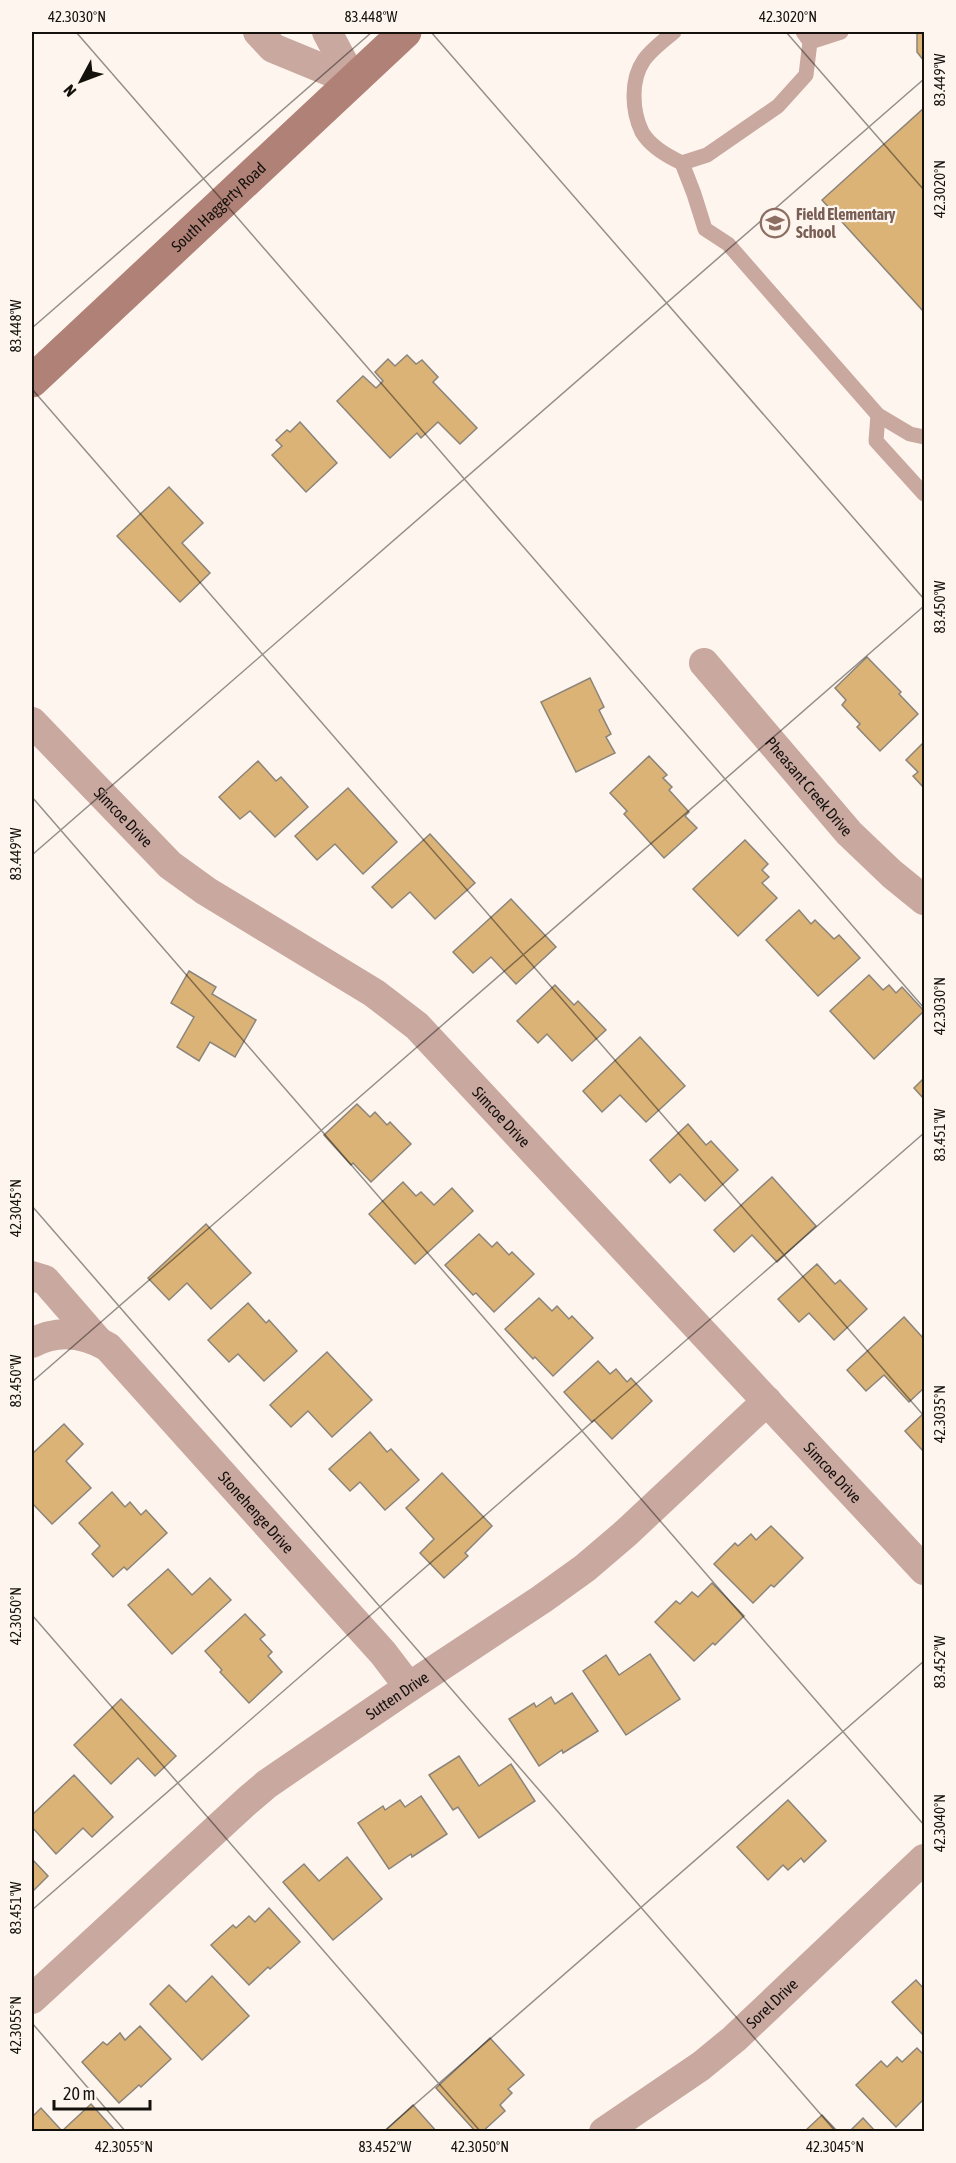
<svg xmlns="http://www.w3.org/2000/svg" width="956" height="2163" font-family="'Asap Condensed',sans-serif">
  <style>
    .building { fill: #dbb377; stroke: #8b847a; stroke-width: 1.5 }
    .lines { fill: none; stroke-linecap: round; stroke-linejoin: round }
    .lane { stroke: #c9a8a0; stroke-width: 15 }
    .street { stroke: #c9a8a0; stroke-width: 30 }
    .secondary { stroke: #b08176; stroke-width: 33 }
    .ticks { fill: none; stroke: #14110d; stroke-width: 1.5; stroke-opacity: 0.45 }
    .labels { text-anchor: middle; stroke-width: 4.5; stroke-linejoin: round; paint-order: stroke }
    .street-label { font-size: 16px; fill: #14110d; stroke: #fef6ee }
    .education-label { font-size: 16px; font-weight: bold; fill: #785e54; stroke: #fef6ee; text-anchor: start }
    .neatline { fill: none; stroke: #14110d; stroke-width: 2 }
    .ticks-label { font-size: 15px; text-anchor: middle; fill: #14110d }
  </style>
  <rect width="100%" height="100%" fill="#fef6ee"/>
  <g class="building">
    <polygon points="919,32 924,32 924,61 917,52 917,34"/>
    <polygon points="924,108 924,312 822,200"/>
    <polygon points="407,355 416,364 422,360 438,377 433,382 477,428 460,444 438,422 421,438 417,433 390,458 337,401 363,376 376,388 383,381 375,372 388,359 395,366"/>
    <polygon points="300,422 337,463 306,492 272,455 282,446 276,440 287,430 290,432"/>
    <polygon points="169,487 203,523 182,543 210,573 180,602 117,536"/>
    <polygon points="867,657 901,692 899,694 918,714 880,751 857,727 860,724 842,705 846,700 835,688"/>
    <polygon points="590,678 604,707 599,710 611,734 606,737 615,753 576,772 541,702"/>
    <polygon points="924,742 924,788 913,776 918,772 906,760"/>
    <polygon points="649,756 667,775 663,778 672,787 669,790 689,812 685,816 697,828 664,858 624,814 627,811 610,793"/>
    <polygon points="258,761 276,781 281,777 308,807 275,837 250,811 240,819 219,797"/>
    <polygon points="348,788 397,842 363,874 335,844 317,860 295,836"/>
    <polygon points="430,834 475,883 435,919 410,892 392,908 372,887"/>
    <polygon points="745,840 768,864 762,870 769,877 762,883 777,898 738,936 693,889"/>
    <polygon points="511,899 556,947 516,984 491,957 473,973 453,952"/>
    <polygon points="799,910 811,924 815,920 834,939 839,935 860,958 818,996 766,940"/>
    <polygon points="189,971 216,987 212,994 256,1020 235,1057 210,1042 199,1061 177,1047 194,1017 171,1003"/>
    <polygon points="869,975 883,990 889,985 896,993 902,987 924,1011 874,1059 830,1011"/>
    <polygon points="555,985 574,1005 578,1001 606,1030 572,1061 547,1034 538,1043 517,1021"/>
    <polygon points="640,1037 685,1086 646,1122 620,1095 602,1112 583,1091"/>
    <polygon points="924,1078 924,1099 914,1088"/>
    <polygon points="357,1104 370,1117 375,1112 387,1125 390,1122 411,1144 371,1182 353,1163 351,1165 324,1135"/>
    <polygon points="688,1124 706,1145 711,1141 738,1170 705,1201 680,1174 670,1183 650,1160"/>
    <polygon points="772,1177 816,1226 777,1262 752,1235 734,1252 714,1230"/>
    <polygon points="403,1182 416,1196 421,1192 434,1205 452,1188 473,1211 415,1264 369,1214"/>
    <polygon points="206,1224 251,1273 211,1309 187,1283 169,1300 148,1278"/>
    <polygon points="479,1234 492,1247 497,1242 509,1255 512,1252 534,1274 494,1312 476,1293 473,1295 445,1265"/>
    <polygon points="817,1264 835,1284 840,1280 867,1309 834,1340 809,1313 799,1322 778,1299"/>
    <polygon points="539,1298 552,1311 557,1306 569,1319 572,1316 593,1338 553,1376 535,1357 533,1359 505,1329"/>
    <polygon points="248,1303 266,1323 269,1320 297,1351 264,1381 238,1354 229,1362 208,1340"/>
    <polygon points="904,1317 924,1339 924,1388 909,1402 884,1375 866,1391 847,1370"/>
    <polygon points="327,1352 372,1400 332,1437 308,1411 291,1427 270,1405"/>
    <polygon points="598,1361 610,1374 616,1369 627,1382 631,1378 652,1401 612,1439 594,1420 592,1422 564,1392"/>
    <polygon points="924,1413 924,1452 905,1431"/>
    <polygon points="64,1424 83,1444 66,1461 91,1488 52,1524 32,1503 32,1454"/>
    <polygon points="370,1432 387,1452 391,1449 419,1480 385,1510 360,1482 350,1491 329,1469"/>
    <polygon points="442,1473 492,1526 465,1553 468,1556 444,1578 420,1553 434,1539 406,1508"/>
    <polygon points="112,1492 125,1507 130,1502 141,1515 146,1510 167,1533 127,1570 124,1567 113,1577 92,1554 100,1546 79,1523"/>
    <polygon points="771,1526 803,1558 774,1587 771,1585 753,1603 714,1564 735,1543 738,1546 751,1534 756,1540"/>
    <polygon points="168,1569 192,1595 210,1578 231,1600 172,1654 128,1605"/>
    <polygon points="712,1583 744,1616 715,1645 713,1643 694,1661 655,1622 676,1601 680,1604 692,1592 698,1597"/>
    <polygon points="245,1614 265,1635 260,1639 272,1652 268,1656 282,1672 249,1703 220,1672 222,1670 205,1651"/>
    <polygon points="650,1654 680,1699 626,1735 583,1671 606,1655 619,1675"/>
    <polygon points="572,1693 598,1731 563,1753 562,1750 539,1766 509,1719 534,1703 536,1707 551,1697 555,1704"/>
    <polygon points="121,1699 176,1756 155,1776 138,1758 111,1784 74,1745"/>
    <polygon points="459,1756 479,1786 511,1764 535,1801 479,1838 458,1807 453,1810 429,1775"/>
    <polygon points="74,1775 113,1817 92,1837 83,1828 56,1854 32,1827 32,1815"/>
    <polygon points="421,1796 447,1834 412,1857 411,1854 389,1869 358,1823 383,1806 385,1810 400,1800 405,1807"/>
    <polygon points="788,1800 826,1841 804,1862 801,1858 788,1870 783,1865 768,1880 737,1847"/>
    <polygon points="347,1857 382,1899 333,1940 283,1882 304,1864 319,1881"/>
    <polygon points="32,1859 48,1876 32,1892"/>
    <polygon points="269,1908 300,1942 270,1969 268,1967 249,1985 211,1945 233,1925 236,1928 249,1916 255,1922"/>
    <polygon points="212,1976 249,2016 202,2060 150,2004 169,1985 186,2002"/>
    <polygon points="916,1980 924,1989 924,2036 892,2002"/>
    <polygon points="140,2026 171,2059 141,2087 139,2085 119,2103 82,2062 103,2042 107,2045 120,2033 125,2040"/>
    <polygon points="490,2038 524,2075 508,2089 512,2093 500,2105 505,2111 482,2132 476,2132 436,2088"/>
    <polygon points="917,2048 924,2055 924,2099 896,2127 856,2085 881,2061 887,2067 897,2057 902,2062"/>
    <polygon points="91,2104 116,2132 32,2132 32,2117 41,2108 62,2131"/>
    <polygon points="413,2105 437,2132 384,2132"/>
    <polygon points="822,2115 838,2132 804,2132"/>
    <polygon points="863,2118 876,2132 849,2132"/>
  </g>
  <g class="lines">
    <g class="lane">
      <path d="M674,32c-10,8 -23,18 -30,28 -14,20 -12,51 -2,72 8,14 25,24 40,31l25,-8 71,-49 28,-31 4,-33 -7,-10"/>
      <polyline points="810,42 841,32"/>
      <polyline points="682,163 694,194 705,229 728,244 878,415 910,434 924,437"/>
      <polyline points="878,415 876,441 924,494"/>
    </g>
    <g class="street">
      <polyline points="258,32 273,48 353,81"/>
      <polyline points="327,32 353,81"/>
      <path id="s1" d="M704,663l145,170 43,41 32,26"/>
      <path id="s2" d="M32,722l138,143 36,26 168,102 43,33 507,544"/>
      <polyline points="32,1276 45,1280 98,1341"/>
      <path id="s3" d="M32,1343c26,-14 51,-11 76,4l275,306 26,34"/>
      <path id="s4" d="M32,1999l215,-198 20,-17 142,-97 133,-88 43,-31 41,-35 141,-132"/>
      <path id="s5" d="M604,2132l97,-66 33,-27 190,-180"/>
    </g>
    <path class="secondary" id="s6" d="M32,381l373,-349"/>
  </g>
  <path class="ticks" d="M76,32l848,976M431,32l493,567M786,32l138,158M32,328l340,-296M32,389l892,1027M32,797l892,1028M32,855l892,-776M32,1206l804,926M32,1382l892,-776M32,1615l449,517M32,1910l892,-777M32,2023l94,109M383,2132l541,-471"/>
  <defs>
    <g id="school-ring" transform="scale(1.5)"><circle r="9.5" fill="#fef6ee" stroke="#8d6e63" stroke-width="1.5"/><path d="M0-5L7-2L0 1L-7-2ZM-4 1L0 2.5L4 1V4Q0 6-4 4Z" fill="#8d6e63"/></g>
  </defs>
  <g fill-rule="evenodd">
    <use href="#school-ring" x="775" y="223"/>
  </g>
  <g class="labels">
    <g class="street-label">
      <text dy="6" stroke="none"><textPath href="#s6" startOffset="255">South Haggerty Road</textPath></text>
      <text dy="6" stroke="none"><textPath href="#s1" startOffset="162">Pheasant Creek Drive</textPath></text>
      <text dy="6" stroke="none"><textPath href="#s2" startOffset="132">Simcoe Drive</textPath></text>
      <text dy="6" stroke="none"><textPath href="#s2" startOffset="618">Simcoe Drive</textPath></text>
      <text dy="6" stroke="none"><textPath href="#s2" startOffset="1104">Simcoe Drive</textPath></text>
      <text dy="6" stroke="none"><textPath href="#s3" startOffset="302">Stonehenge Drive</textPath></text>
      <text dy="6" stroke="none"><textPath href="#s4" startOffset="476">Sutten Drive</textPath></text>
      <text dy="6" stroke="none"><textPath href="#s5" startOffset="212">Sorel Drive</textPath></text>
    </g>
    <g class="education-label">
      <text x="796" y="220">Field Elementary<tspan x="796" dy="18">School</tspan></text>
    </g>
  </g>
  <rect width="956" height="2163" fill="none" stroke="#fef6ee" stroke-width="66"/>
  <g transform="translate(81 81) rotate(229)" stroke="#fef6ee" stroke-width="4.5" paint-order="stroke">
  <path d="M0-4.5L10 22L0 15L-10 22Z" fill="#14110d"/>
  <text y="-9" font-size="16" font-weight="bold" text-anchor="middle" fill="#14110d">N</text>
  </g>
  <path d="M54 2100v9h96v-9" fill="none" stroke="#14110d" stroke-width="3"/>
  <text x="63" y="2100" font-size="18" fill="#14110d" stroke="#fef6ee" stroke-width="4.5" paint-order="stroke">20 m</text>
  <rect x="33" y="33" width="890" height="2097" class="neatline"/>
  <g class="ticks-label">
    <text x="77" y="22">42.3030°N</text>
    <text x="371" y="22">83.448°W</text>
    <text x="788" y="22">42.3020°N</text>
    <text transform="translate(940 80) rotate(-90)" y="5">83.449°W</text>
    <text transform="translate(940 189) rotate(-90)" y="5">42.3020°N</text>
    <text transform="translate(16 326) rotate(-90)" y="5">83.448°W</text>
    <text transform="translate(940 607) rotate(-90)" y="5">83.450°W</text>
    <text transform="translate(16 854) rotate(-90)" y="5">83.449°W</text>
    <text transform="translate(940 1006) rotate(-90)" y="5">42.3030°N</text>
    <text transform="translate(940 1135) rotate(-90)" y="5">83.451°W</text>
    <text transform="translate(16 1208) rotate(-90)" y="5">42.3045°N</text>
    <text transform="translate(16 1381) rotate(-90)" y="5">83.450°W</text>
    <text transform="translate(940 1414) rotate(-90)" y="5">42.3035°N</text>
    <text transform="translate(16 1616) rotate(-90)" y="5">42.3050°N</text>
    <text transform="translate(940 1662) rotate(-90)" y="5">83.452°W</text>
    <text transform="translate(940 1823) rotate(-90)" y="5">42.3040°N</text>
    <text transform="translate(16 1908) rotate(-90)" y="5">83.451°W</text>
    <text transform="translate(16 2025) rotate(-90)" y="5">42.3055°N</text>
    <text x="124" y="2152">42.3055°N</text>
    <text x="385" y="2152">83.452°W</text>
    <text x="480" y="2152">42.3050°N</text>
    <text x="835" y="2152">42.3045°N</text>
  </g>
</svg>
